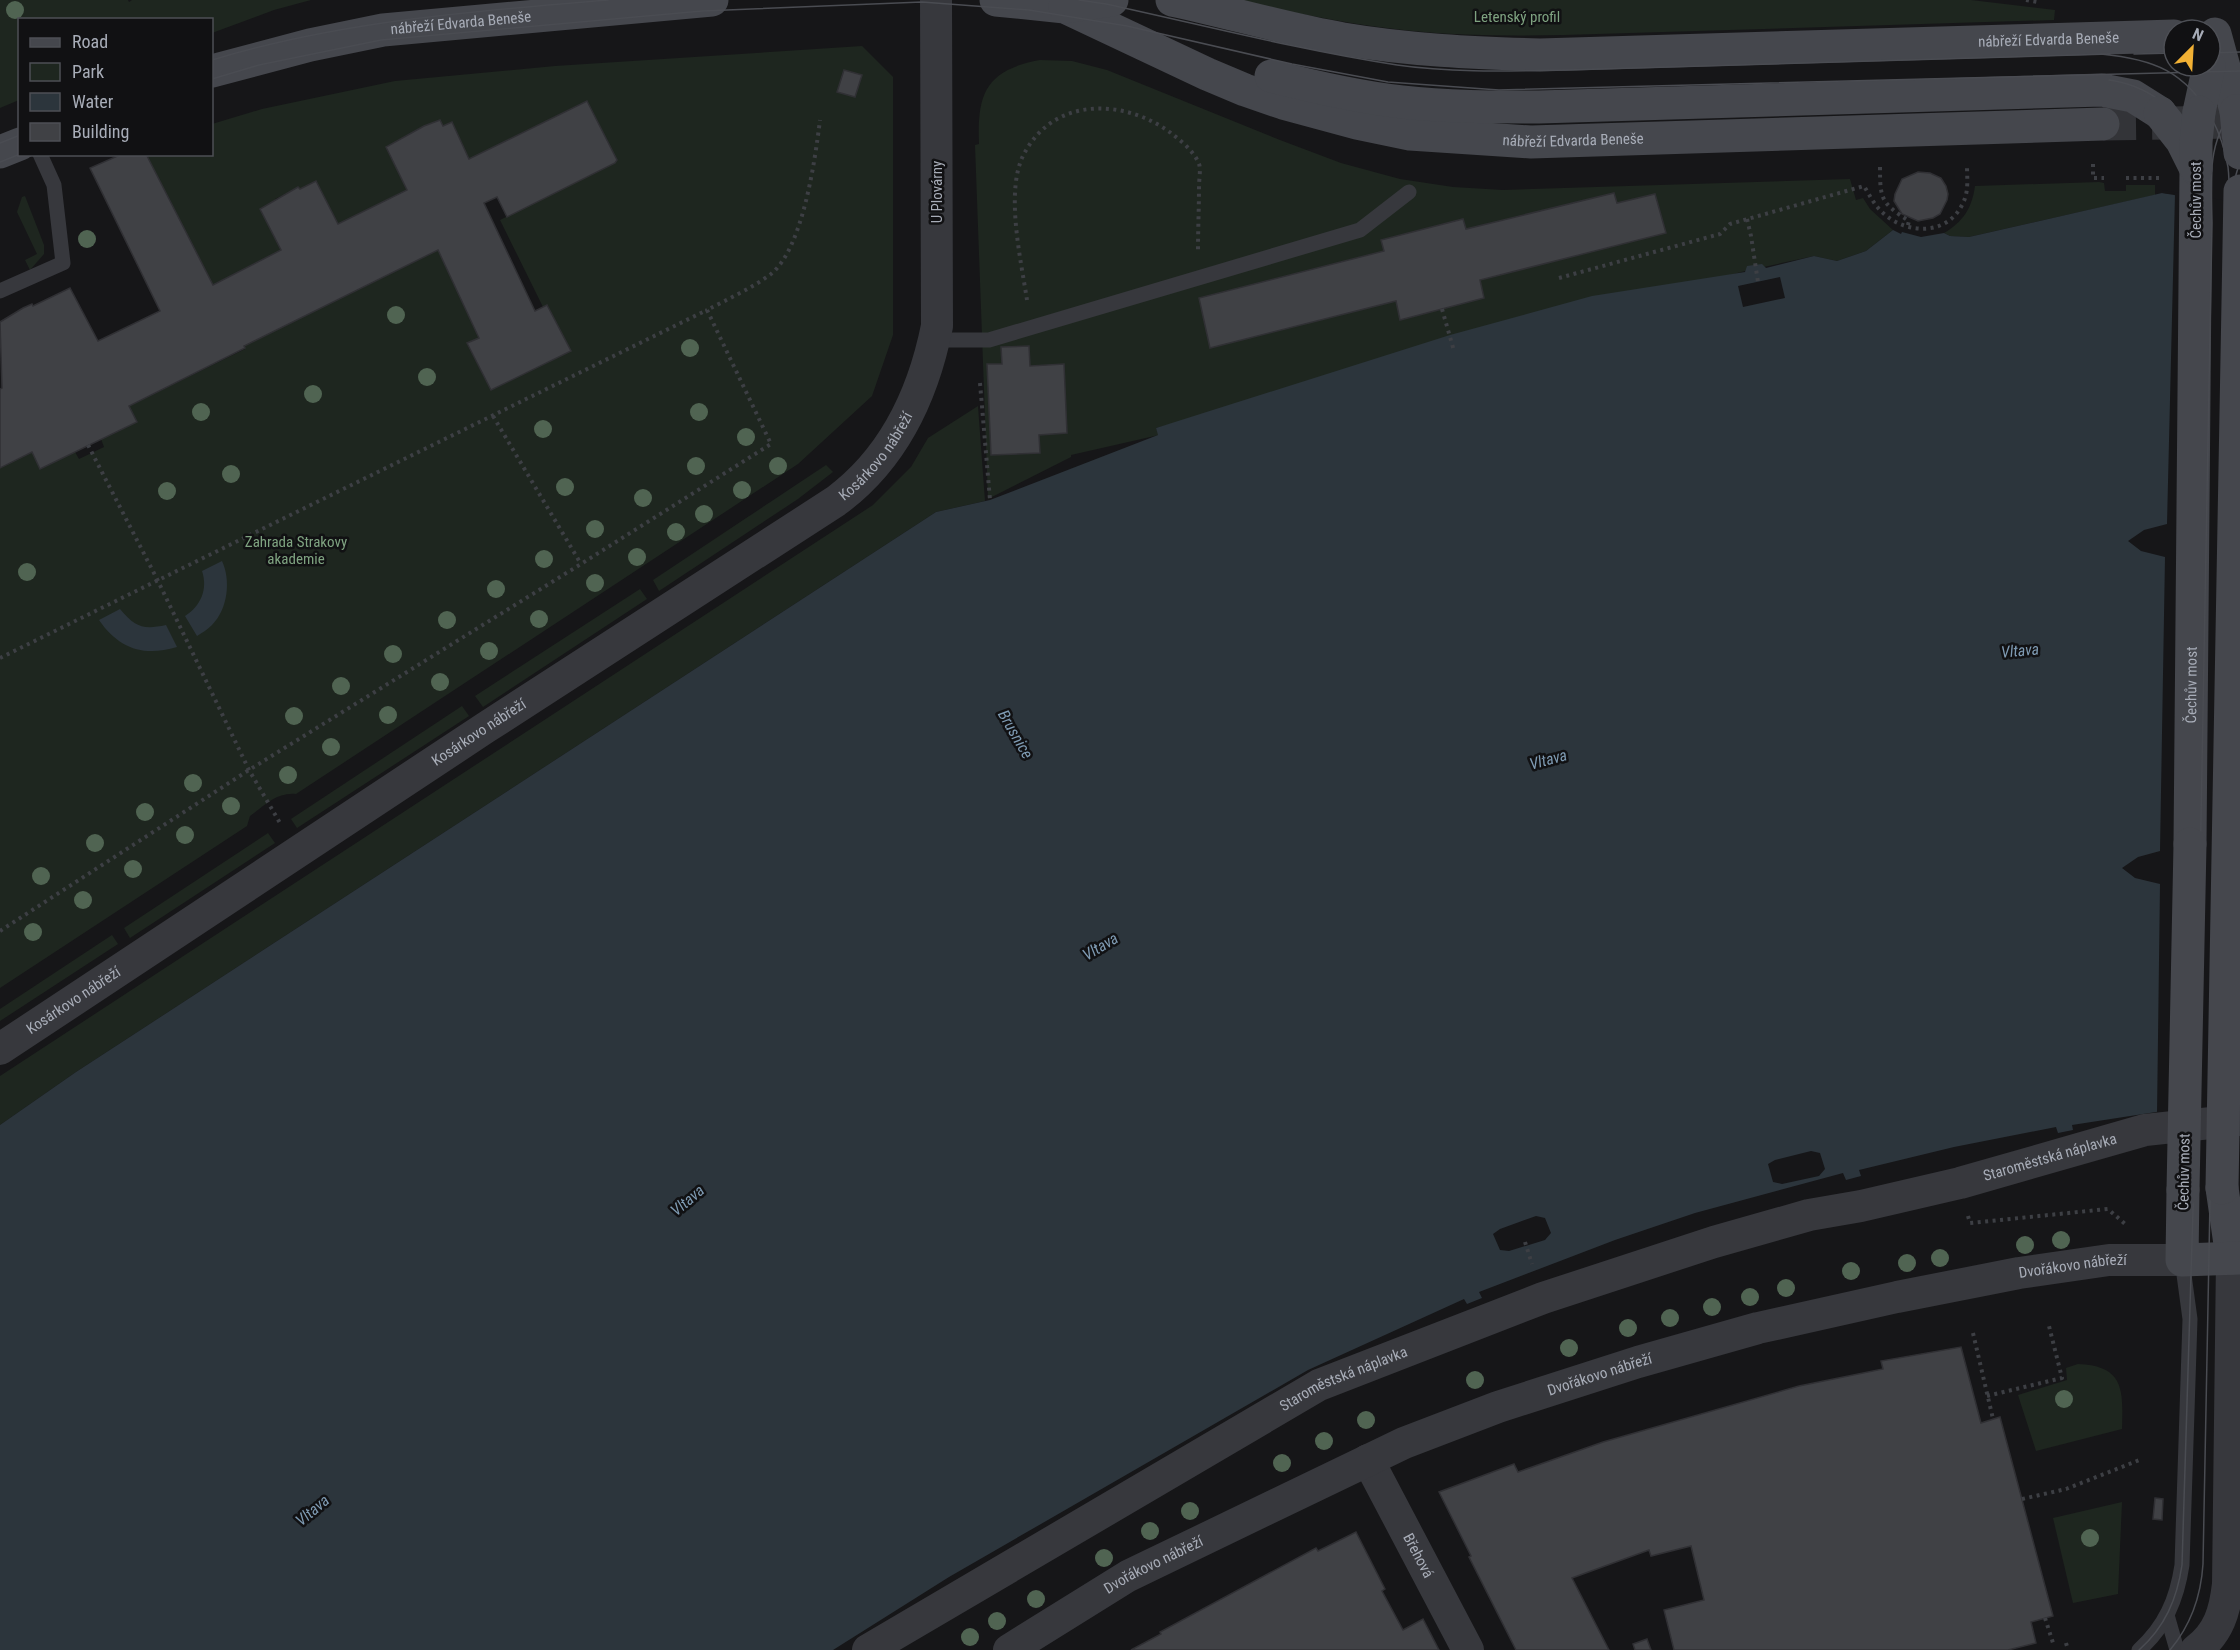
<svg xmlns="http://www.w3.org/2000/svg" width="2240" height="1650" font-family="'Roboto Condensed',sans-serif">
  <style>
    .green { fill: #1e261f; fill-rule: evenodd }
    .water { fill: #2c353c }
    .pier { fill: #161618 }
    .building { fill: #404145; stroke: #303034; stroke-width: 1.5 }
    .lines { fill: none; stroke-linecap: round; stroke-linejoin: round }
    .secondary-tunnel { stroke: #333438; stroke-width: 33; stroke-dasharray: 33 16; stroke-linecap: butt }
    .path { stroke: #3d3f44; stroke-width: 4; stroke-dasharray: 3 4.5; stroke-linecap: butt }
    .lane { stroke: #37383d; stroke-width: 15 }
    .street { stroke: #37383d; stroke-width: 32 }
    .secondary { stroke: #45474d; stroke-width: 33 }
    .tram { stroke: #4a4c52; stroke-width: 1.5 }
    .secondary-bridge { stroke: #45474d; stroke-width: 33 }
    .tree { fill: #506452 }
    .labels { text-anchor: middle; stroke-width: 5; stroke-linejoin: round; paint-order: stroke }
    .park-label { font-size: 15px; fill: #7fa381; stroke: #111113 }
    .street-label { font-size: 15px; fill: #a8adb8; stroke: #111113 }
    .water-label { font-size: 16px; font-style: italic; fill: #7f9bb3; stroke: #111113 }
  </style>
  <rect width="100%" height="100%" fill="#161618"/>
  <g class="green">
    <polygon points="0,0 128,0 129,2 132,0 311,0 274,10 212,33 212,20 20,20 19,100 0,108"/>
    <path d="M1232,0h739l84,10 -1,10 -490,15c-50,1 -101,1 -151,-4 -61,-6 -121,-19 -181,-31z"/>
    <path d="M862,46l31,31v258l-21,61 -74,68 -502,330c-19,-2 -31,11 -46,22l-3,10 -247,162v-520l32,-16h43l4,7 25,-12 -3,-8 36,-17 -8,-16 116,-57 -1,-3 194,-96 41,88 -12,6 24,46 56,-85 -4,2 -43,-87 115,-57 2,-3 -30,-59 -118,58 -17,-37 -9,4 -3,-6 -16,6 -38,21 21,43 -69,34 -40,-36 -23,11 6,51 -68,35 -67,-130 66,-1v-30l50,-15 133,-28 160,-15z"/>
    <path d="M1040,60l32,1 35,9 173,70 61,23 59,16 53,8 50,3 347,-11 6,21 7,-2 7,11 23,21 -27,21 -29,10 -23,-5 -69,15 -589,157 3,7 -88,20v2l-83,42 -13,-354 4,-1c-2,-51 7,-74 61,-84zM1028,346l2,20 34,-1 3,68 -28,2v18l-48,2 -4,-91h15l-1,-17z"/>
    <path d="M2099,182l5,1 1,8h21v-6h29v10l-186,42 -19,-1 -6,-3c19,-11 28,-25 31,-47z"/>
    <polygon points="25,196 44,245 44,254 30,270 25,260 37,254 17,212 22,197"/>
    <polygon points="978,406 985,501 936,512 76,1072 0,1125 0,1076 873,505 911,467 928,438"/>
    <polygon points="826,465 833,472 798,499 659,591 653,580"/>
    <polygon points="640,589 647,599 483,707 475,696"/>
    <polygon points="462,706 469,716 297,828 291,819"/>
    <polygon points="268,833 275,843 130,938 124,928"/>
    <polygon points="112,935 118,944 0,1021 0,1009"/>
    <path d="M2078,1364c47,2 45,27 44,65l-86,22 -18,-56 49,-15 -1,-12z"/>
    <polygon points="2122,1502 2118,1594 2073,1603 2053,1518"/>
  </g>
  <g class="water">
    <polygon points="2162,193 2240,206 2240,1099 2072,1125 2073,1130 2058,1133 2056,1127 1954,1147 1859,1170 1861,1176 1846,1180 1843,1173 1695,1213 1615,1240 1479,1292 1482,1298 1467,1304 1464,1299 1308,1370 949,1577 833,1650 0,1650 0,1125 76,1072 936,512 990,500 1158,435 1156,428 1450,335 1592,296 1745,272 1747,266 1762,264 1766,268 1814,256 1837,261 1866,251 1893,230 1901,234 1902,232 1921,237 1944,233 1950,236 1969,237"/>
    <path d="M222,561c9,19 6,48 -10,64 -4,4 -10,8 -15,11l-12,-20c16,-10 23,-27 17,-45z"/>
    <path d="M120,609c15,18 23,21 46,16l11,22c-33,10 -58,2 -78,-27z"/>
  </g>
  <g class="pier">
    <polygon points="2162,190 2240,203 2240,1103 2157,1115 2160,884 2135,878 2122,868 2138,857 2160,851 2165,557 2141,551 2128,541 2144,530 2167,524 2175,194 2162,193"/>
    <polygon points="1780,277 1785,298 1743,307 1738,286"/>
    <polygon points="1811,1151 1820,1153 1825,1169 1819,1176 1782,1184 1773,1182 1768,1164 1775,1160"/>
    <polygon points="1536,1216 1545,1218 1551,1233 1545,1240 1509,1251 1500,1250 1493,1234 1500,1229"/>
  </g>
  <g class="building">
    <polygon points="844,70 862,75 855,97 837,92"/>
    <polygon points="587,101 617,160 615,163 507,217 497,197 484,203 535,311 547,305 571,351 491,390 467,343 479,338 438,250 244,346 245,348 129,406 137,422 40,469 32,452 0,468 0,389 2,388 0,322 23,308 32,304 33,306 70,288 98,341 160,311 90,168 122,154 146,154 213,285 281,250 260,209 298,187 300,189 316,181 338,224 407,190 386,147 424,126 440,120 443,126 452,122 469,159"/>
    <polygon points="1918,172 1930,173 1941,178 1946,186 1948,194 1947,200 1940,214 1933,218 1918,221 1902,214 1894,201 1895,194 1902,179"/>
    <polygon points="1614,193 1617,203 1655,194 1666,233 1480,280 1484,298 1400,320 1396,301 1210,348 1199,298 1384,251 1381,240 1463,219 1466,229"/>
    <polygon points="1029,346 1030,366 1064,364 1067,433 1039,435 1040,453 991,455 987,364 1002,364 1001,347"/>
    <polygon points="1961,1347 1981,1423 2000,1417 2053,1616 2031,1622 2036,1643 2008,1650 1674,1650 1664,1610 1704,1600 1691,1546 1651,1556 1649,1550 1572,1578 1609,1650 1516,1650 1469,1557 1471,1556 1439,1492 1514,1464 1518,1472 1603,1442 1799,1386 1883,1369 1881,1361"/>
    <polygon points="2155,1498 2163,1499 2162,1520 2153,1519"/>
    <polygon points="1356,1532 1385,1589 1382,1591 1403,1630 1423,1619 1439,1650 1131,1650 1161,1634 1160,1632 1316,1548 1318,1551"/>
    <polygon points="1647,1639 1651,1650 1635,1650 1633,1644"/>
  </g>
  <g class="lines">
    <polyline class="secondary-tunnel" points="2103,124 2240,122"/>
    <g class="path">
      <polyline points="2026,0 2037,2"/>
      <polyline points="2093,164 2093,178 2104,178"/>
      <path d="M1880,167c0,32 1,36 29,54l-2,7"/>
      <polyline points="2126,178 2161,178"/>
      <polyline points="1747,219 1751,236 1758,282"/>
      <path d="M1559,278l161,-44 10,-10 134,-38c6,10 11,20 19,27 24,22 65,23 80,-10 6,-12 4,-25 4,-37"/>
      <path d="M1027,300c-6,-40 -23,-112 -2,-148 31,-56 100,-53 146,-19 10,8 23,18 28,31 2,5 0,16 0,22 0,22 -1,43 -1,64"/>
      <polyline points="1442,309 1454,351"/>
      <polyline points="980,383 990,500"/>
      <polyline points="493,416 581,564"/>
      <polyline points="88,445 158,581 249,770 280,823"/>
      <polyline points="0,658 707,310"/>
      <path d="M0,931l249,-161 332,-206 190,-120 -64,-134c19,-10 47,-23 64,-36 32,-26 44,-114 49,-154"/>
      <polyline points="1968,1216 1970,1223 2108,1209 2125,1224"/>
      <polyline points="1525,1242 1532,1264"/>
      <polyline points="1973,1333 1993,1419"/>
      <polyline points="1987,1396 2062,1378 2048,1322"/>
      <polyline points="2022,1499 2066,1489 2142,1459"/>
      <polyline points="2045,1618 2054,1646"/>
      <polyline points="2066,1643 2068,1650"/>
    </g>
    <g class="lane">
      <polyline points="0,291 63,263 54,185 40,154"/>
      <polyline points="934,340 989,340 1360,230 1409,192"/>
      <polyline points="2167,1615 2177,1650"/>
      <path d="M2139,1650c26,-23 38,-51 43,-85l8,-246 -8,-59"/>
    </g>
    <g class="street">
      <path id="s1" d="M0,1049l485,-321 351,-227c58,-43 87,-105 101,-175l-1,-326"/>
      <path id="s2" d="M1368,1460l100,190"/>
      <path id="s3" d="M868,1650l451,-265 224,-87 171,-56 95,-27 52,-9 99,-23 185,-53 95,-10"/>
      <path id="s4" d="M1009,1650l119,-74 276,-133 94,-36 140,-45 120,-34 139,-31 122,-24 90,-13h73"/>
      <path d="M2196,1650c23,-17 29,-39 32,-66l4,-326"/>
    </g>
    <g class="secondary">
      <path id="s5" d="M996,0l69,7 142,67 38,16 38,13 74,20 53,11 121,8 572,-18"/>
      <path id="s6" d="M1172,0c57,12 113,29 171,39 65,11 131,14 197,16l634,-19"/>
      <polyline points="1065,7 1112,0"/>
      <polyline points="2215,34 2236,111"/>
      <path id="s7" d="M212,71l98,-26 73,-15 329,-30"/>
      <path d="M1271,76c43,11 86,21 131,26 45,5 91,5 137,5l563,-17 31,6 27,17"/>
      <polyline points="2199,112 2209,66"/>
      <polyline points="0,152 20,144"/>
      <path id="s8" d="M2190,844l6,-675"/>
      <polyline points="2222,1188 2232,1258"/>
      <polyline points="2183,1190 2182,1260 2240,1258"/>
    </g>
    <g class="tram">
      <path d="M1079,0l27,4c97,21 193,46 291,61 56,8 113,6 170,5l543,-16"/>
      <polyline points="2210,53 2240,52"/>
      <path d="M2101,54c52,5 85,17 111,65 8,15 13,31 16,48 2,17 1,34 1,51l-26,1346c-2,32 -12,61 -33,86"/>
      <polyline points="2134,54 2174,53"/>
      <path d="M212,60c128,-39 263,-49 396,-60"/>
      <polyline points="212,79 259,65 381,40 702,11 922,2 1029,10 1127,26 1292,64 1388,82 1499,90 2240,71"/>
      <path d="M2109,80c46,6 91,45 97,92"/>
      <polyline points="0,143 20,135"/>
      <polyline points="0,162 20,154"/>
      <polyline points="2233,185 2240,161"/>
      <path d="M2139,1650c26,-23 38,-51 43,-85l13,-420 17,-922c-1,-46 -6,-85 28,-121"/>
    </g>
    <g class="secondary-bridge">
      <polyline points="2236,111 2240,153"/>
      <polyline points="2160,113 2182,141 2196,169"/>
      <polyline points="2196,167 2196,142 2199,112"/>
      <polyline points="2222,1188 2240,191"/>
      <polyline points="2183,1190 2190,844"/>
    </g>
  </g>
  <g class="tree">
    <circle cx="15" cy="10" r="9"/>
    <circle cx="87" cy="239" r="9"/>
    <circle cx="396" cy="315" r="9"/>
    <circle cx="690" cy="348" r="9"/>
    <circle cx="427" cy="377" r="9"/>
    <circle cx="313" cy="394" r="9"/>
    <circle cx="201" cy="412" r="9"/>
    <circle cx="699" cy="412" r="9"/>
    <circle cx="543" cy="429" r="9"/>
    <circle cx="746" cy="437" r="9"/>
    <circle cx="696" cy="466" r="9"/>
    <circle cx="778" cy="466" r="9"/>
    <circle cx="231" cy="474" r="9"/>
    <circle cx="565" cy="487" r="9"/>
    <circle cx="742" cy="490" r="9"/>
    <circle cx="167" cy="491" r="9"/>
    <circle cx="643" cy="498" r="9"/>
    <circle cx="704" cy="514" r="9"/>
    <circle cx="595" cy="529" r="9"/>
    <circle cx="676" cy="532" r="9"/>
    <circle cx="637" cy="557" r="9"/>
    <circle cx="544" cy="559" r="9"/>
    <circle cx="27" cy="572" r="9"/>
    <circle cx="595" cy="583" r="9"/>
    <circle cx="496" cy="589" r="9"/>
    <circle cx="539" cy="619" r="9"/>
    <circle cx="447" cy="620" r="9"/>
    <circle cx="489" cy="651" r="9"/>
    <circle cx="393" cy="654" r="9"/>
    <circle cx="440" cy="682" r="9"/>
    <circle cx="341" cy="686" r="9"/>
    <circle cx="388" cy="715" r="9"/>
    <circle cx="294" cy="716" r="9"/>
    <circle cx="331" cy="747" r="9"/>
    <circle cx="288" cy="775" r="9"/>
    <circle cx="193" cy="783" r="9"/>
    <circle cx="231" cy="806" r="9"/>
    <circle cx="145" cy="812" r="9"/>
    <circle cx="185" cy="835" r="9"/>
    <circle cx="95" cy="843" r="9"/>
    <circle cx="133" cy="869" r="9"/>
    <circle cx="41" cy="876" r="9"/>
    <circle cx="83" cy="900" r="9"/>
    <circle cx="33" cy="932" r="9"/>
    <circle cx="2061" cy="1240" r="9"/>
    <circle cx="2025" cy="1245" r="9"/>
    <circle cx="1940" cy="1258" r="9"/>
    <circle cx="1907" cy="1263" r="9"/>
    <circle cx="1851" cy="1271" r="9"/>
    <circle cx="1786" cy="1288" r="9"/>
    <circle cx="1750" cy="1297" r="9"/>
    <circle cx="1712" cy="1307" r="9"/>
    <circle cx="1670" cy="1318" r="9"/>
    <circle cx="1628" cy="1328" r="9"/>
    <circle cx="1569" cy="1348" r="9"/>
    <circle cx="1475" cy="1380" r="9"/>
    <circle cx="2064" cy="1399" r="9"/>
    <circle cx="1366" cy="1420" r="9"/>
    <circle cx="1324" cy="1441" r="9"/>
    <circle cx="1282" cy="1463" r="9"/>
    <circle cx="1190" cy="1511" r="9"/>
    <circle cx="1150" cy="1531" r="9"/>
    <circle cx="2090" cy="1538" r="9"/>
    <circle cx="1104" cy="1558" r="9"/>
    <circle cx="1036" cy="1599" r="9"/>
    <circle cx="997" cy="1621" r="9"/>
    <circle cx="970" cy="1637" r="9"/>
  </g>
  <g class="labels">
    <g class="park-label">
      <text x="1517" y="22">Letenský profil</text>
      <text x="296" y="547">Zahrada Strakovy<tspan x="296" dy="17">akademie</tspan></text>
    </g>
    <g class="street-label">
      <text dy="5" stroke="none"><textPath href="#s7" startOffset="254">nábřeží Edvarda Beneše</textPath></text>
      <text dy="5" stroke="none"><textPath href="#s6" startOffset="882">nábřeží Edvarda Beneše</textPath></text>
      <text dy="5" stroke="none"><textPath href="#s5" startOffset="602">nábřeží Edvarda Beneše</textPath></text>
      <text transform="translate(937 192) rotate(-90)" y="5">U Plovárny</text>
      <text transform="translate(2196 200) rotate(-90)" y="5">Čechův most</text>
      <text dy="5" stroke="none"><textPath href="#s1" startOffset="1060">Kosárkovo nábřeží</textPath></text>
      <text dy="5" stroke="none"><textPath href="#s8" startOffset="159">Čechův most</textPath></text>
      <text dy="5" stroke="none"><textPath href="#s1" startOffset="574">Kosárkovo nábřeží</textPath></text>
      <text dy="5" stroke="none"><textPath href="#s1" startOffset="88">Kosárkovo nábřeží</textPath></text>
      <text dy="5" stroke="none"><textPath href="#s3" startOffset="1290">Staroměstská náplavka</textPath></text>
      <text transform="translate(2184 1172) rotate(-89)" y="5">Čechův most</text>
      <text dy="5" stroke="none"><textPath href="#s4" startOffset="1140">Dvořákovo nábřeží</textPath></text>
      <text dy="5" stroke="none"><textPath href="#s4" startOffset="654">Dvořákovo nábřeží</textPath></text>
      <text dy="5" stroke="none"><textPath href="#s3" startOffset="548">Staroměstská náplavka</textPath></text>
      <text dy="5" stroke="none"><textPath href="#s2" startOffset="108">Břehová</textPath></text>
      <text dy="5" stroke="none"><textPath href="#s4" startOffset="168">Dvořákovo nábřeží</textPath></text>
    </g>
    <g class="water-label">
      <text transform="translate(2020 650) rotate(-5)" y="6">Vltava</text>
      <text transform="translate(1016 734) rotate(60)" y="6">Brusnice</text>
      <text transform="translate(1548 759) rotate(-15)" y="6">Vltava</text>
      <text transform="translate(1100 946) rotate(-31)" y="6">Vltava</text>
      <text transform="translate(687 1200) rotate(-40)" y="6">Vltava</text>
      <text transform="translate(312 1510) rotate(-40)" y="6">Vltava</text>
    </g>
  </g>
  <rect x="18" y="18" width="195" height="138" fill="#111113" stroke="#4d4f55" stroke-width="1.5"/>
  <rect x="30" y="38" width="30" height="9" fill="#45474d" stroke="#4d4f55" stroke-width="1.5"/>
  <text x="72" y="48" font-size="18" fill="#a8adb8">Road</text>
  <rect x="30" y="63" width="30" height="18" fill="#1e261f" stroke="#4d4f55" stroke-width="1.5"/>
  <text x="72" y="78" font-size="18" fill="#a8adb8">Park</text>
  <rect x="30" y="93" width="30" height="18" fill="#2c353c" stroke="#4d4f55" stroke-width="1.5"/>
  <text x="72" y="108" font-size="18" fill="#a8adb8">Water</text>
  <rect x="30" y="123" width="30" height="18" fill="#404145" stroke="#4d4f55" stroke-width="1.5"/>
  <text x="72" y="138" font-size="18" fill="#a8adb8">Building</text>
  <g transform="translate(2192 48) rotate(24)"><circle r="28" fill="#111113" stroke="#4d4f55" stroke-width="1.5"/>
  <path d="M0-4.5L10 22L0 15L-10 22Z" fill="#f2b134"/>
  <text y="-9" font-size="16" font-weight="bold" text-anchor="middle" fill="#a8adb8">N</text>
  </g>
</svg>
